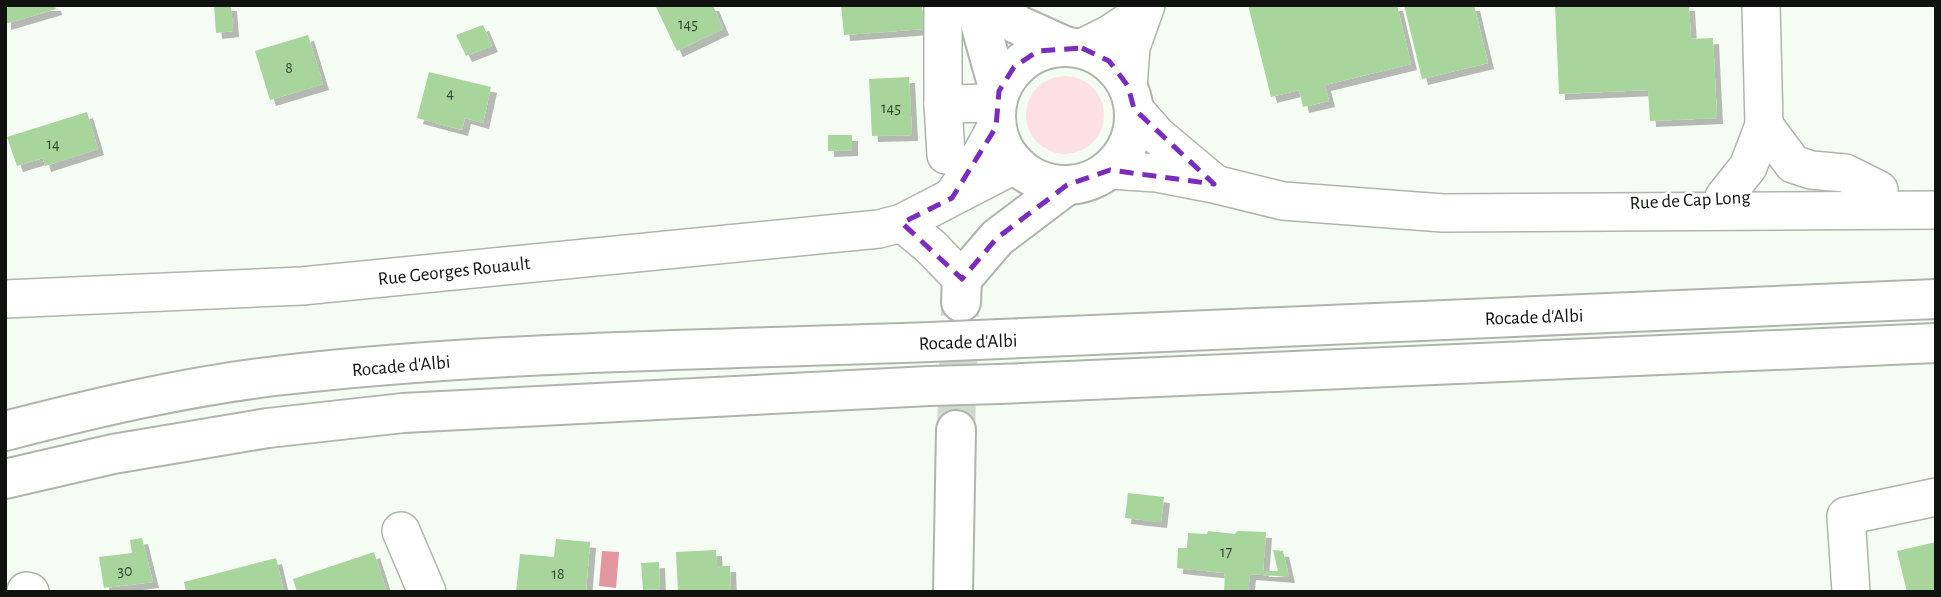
<svg xmlns="http://www.w3.org/2000/svg" width="1941" height="597" font-family="'Alegreya Sans',sans-serif">
  <style>
    .green { fill: #fce0e2 }
    .water { fill: #e2969f }
    .building { fill: #a7d59c; filter: url(#shadow) }
    .lines { fill: none; stroke-linecap: round; stroke-linejoin: round }
    .major-tunnel { stroke: #d2d9d1; stroke-width: 38; stroke-dasharray: 38 19; stroke-linecap: butt }
    .minor-casing { stroke: #afb5ad; stroke-width: 40 }
    .major-casing { stroke: #afb5ad; stroke-width: 42 }
    .highway-casing { stroke: #afb5ad; stroke-width: 42 }
    .minor { stroke: #fff; stroke-width: 37 }
    .major { stroke: #fff; stroke-width: 38 }
    .highway { stroke: #fff; stroke-width: 38 }
    .highway-bridge-casing { stroke: #afb5ad; stroke-width: 42; stroke-linecap: butt }
    .highway-bridge { stroke: #fff; stroke-width: 38 }
    .marked { fill: none; stroke: #7b2cbf; stroke-width: 5; stroke-dasharray: 14 9; stroke-linejoin: round }
    .labels { text-anchor: middle; stroke-width: 5; stroke-linejoin: round; paint-order: stroke }
    .number-label { font-size: 16px; fill: #354332 }
    .street-label { font-size: 19px; fill: #0f120f; stroke: #fff }
  </style>
  <defs>
    <filter id="shadow"><feDropShadow dx="6" dy="6" stdDeviation="0" flood-color="#0004"/></filter>
  </defs>
  <rect width="100%" height="100%" fill="#f5fcf3"/>
  <circle class="green" cx="1065" cy="115" r="39"/>
  <polygon class="water" points="602,551 619,552 616,588 599,586"/>
  <g class="building">
    <polygon points="5,5 55,5 56,9 5,24"/>
    <polygon points="214,5 231,5 233,31 216,33"/>
    <polygon points="655,5 713,5 723,29 677,51"/>
    <polygon points="841,5 922,5 924,29 844,35"/>
    <polygon points="1248,5 1397,5 1411,64 1325,85 1329,101 1303,107 1299,90 1271,97"/>
    <polygon points="1404,5 1474,5 1488,63 1422,79"/>
    <polygon points="1555,5 1689,5 1691,39 1713,38 1717,118 1650,121 1648,90 1559,94"/>
    <polygon points="483,25 492,46 466,56 456,35"/>
    <polygon points="308,35 323,84 270,100 255,51"/>
    <polygon points="429,72 491,87 483,123 465,118 462,130 417,118"/>
    <polygon points="909,77 912,135 872,136 869,79"/>
    <polygon points="87,112 98,149 45,166 43,158 17,166 7,137"/>
    <polygon points="828,135 852,135 852,150 828,151"/>
    <polygon points="1128,493 1164,497 1161,522 1125,518"/>
    <polygon points="1208,531 1235,534 1237,531 1266,532 1263,571 1278,571 1273,550 1283,551 1289,577 1250,574 1248,592 1224,592 1225,573 1177,568 1178,548 1187,548 1188,533 1207,534"/>
    <polygon points="142,538 153,582 104,588 99,557 132,553 130,540"/>
    <polygon points="556,539 590,542 586,592 516,592 520,554 554,557"/>
    <polygon points="1936,542 1936,592 1907,592 1897,551"/>
    <polygon points="716,550 717,566 730,566 731,592 678,592 676,552"/>
    <polygon points="374,552 387,592 297,592 293,579"/>
    <polygon points="276,558 284,592 186,592 184,582"/>
    <polygon points="659,562 660,589 643,590 641,563"/>
  </g>
  <g class="lines">
    <polyline class="major-tunnel" points="956,430 960,308"/>
    <g class="minor-casing">
      <g id="minor">
        <polyline points="943,5 943,104 946,155"/>
        <polyline points="1082,48 1110,34 1143,12"/>
        <polyline points="1128,86 1131,47 1146,5"/>
        <polyline points="943,104 996,103"/>
        <polyline points="1134,109 1158,136 1214,183"/>
        <polyline points="1764,125 1793,164 1811,170 1845,173 1879,190"/>
        <polyline points="1110,170 1157,173 1214,184 1283,201 1443,213 1936,210"/>
        <polyline points="954,194 982,153 996,127"/>
        <polyline points="1724,197 1748,167 1764,125 1761,5"/>
        <polyline points="902,223 930,246 962,279"/>
        <polyline points="5,299 302,286 879,229 902,223 1014,165"/>
        <polyline points="401,531 427,592"/>
        <polyline points="26,591 30,592"/>
        <polyline points="1851,592 1846,516 1936,497"/>
      </g>
    </g>
    <g class="major-casing">
      <g id="major">
        <polyline points="975,5 999,91"/>
        <polyline points="998,5 1016,24 1065,46"/>
        <circle cx="1065" cy="116" r="69"/>
        <polyline points="961,302 962,279 997,238 1067,185"/>
        <polyline points="953,592 956,430"/>
      </g>
    </g>
    <g class="highway-casing">
      <g id="highway">
        <polyline points="1000,339 1936,299"/>
        <polyline points="999,384 1936,343"/>
        <path d="M5,431c89,-23 179,-44 270,-55 217,-25 437,-26 655,-34"/>
        <polyline points="5,479 113,454 268,428 403,413 929,386"/>
      </g>
    </g>
    <use href="#minor" class="minor"/>
    <use href="#major" class="major"/>
    <use href="#highway" class="highway"/>
    <g class="highway-bridge-casing">
      <g id="highway-bridge">
        <polyline points="930,342 1000,339"/>
        <polyline points="929,386 999,384"/>
      </g>
    </g>
    <use href="#highway-bridge" class="highway-bridge"/>
  </g>
  <path class="marked" d="M1082,48l27,13 19,25 6,23 80,75 -104,-14 -43,15 -70,53 -35,41 -60,-56 50,-25 44,-71 3,-36 15,-24 24,-16z"/>
  <g class="labels">
    <g class="number-label">
      <text x="688" y="29">145</text>
      <text x="289" y="73">8</text>
      <text x="450" y="98">4</text>
      <text x="891" y="113">145</text>
      <text x="53" y="149">14</text>
      <text x="1226" y="557">17</text>
      <text x="125" y="576">30</text>
      <text x="558" y="579">18</text>
    </g>
    <g class="street-label">
      <text transform="translate(1690 199) rotate(-3)" y="7">Rue de Cap Long</text>
      <text transform="translate(454 270) rotate(-6)" y="7">Rue Georges Rouault</text>
      <text transform="translate(1534 316) rotate(-2)" y="7">Rocade d'Albi</text>
      <text transform="translate(968 341) rotate(-2)" y="7">Rocade d'Albi</text>
      <text transform="translate(401 365) rotate(-5)" y="7">Rocade d'Albi</text>
    </g>
  </g>
  <rect width="1941" height="597" fill="none" stroke="#0f120f" stroke-width="14"/>
</svg>
